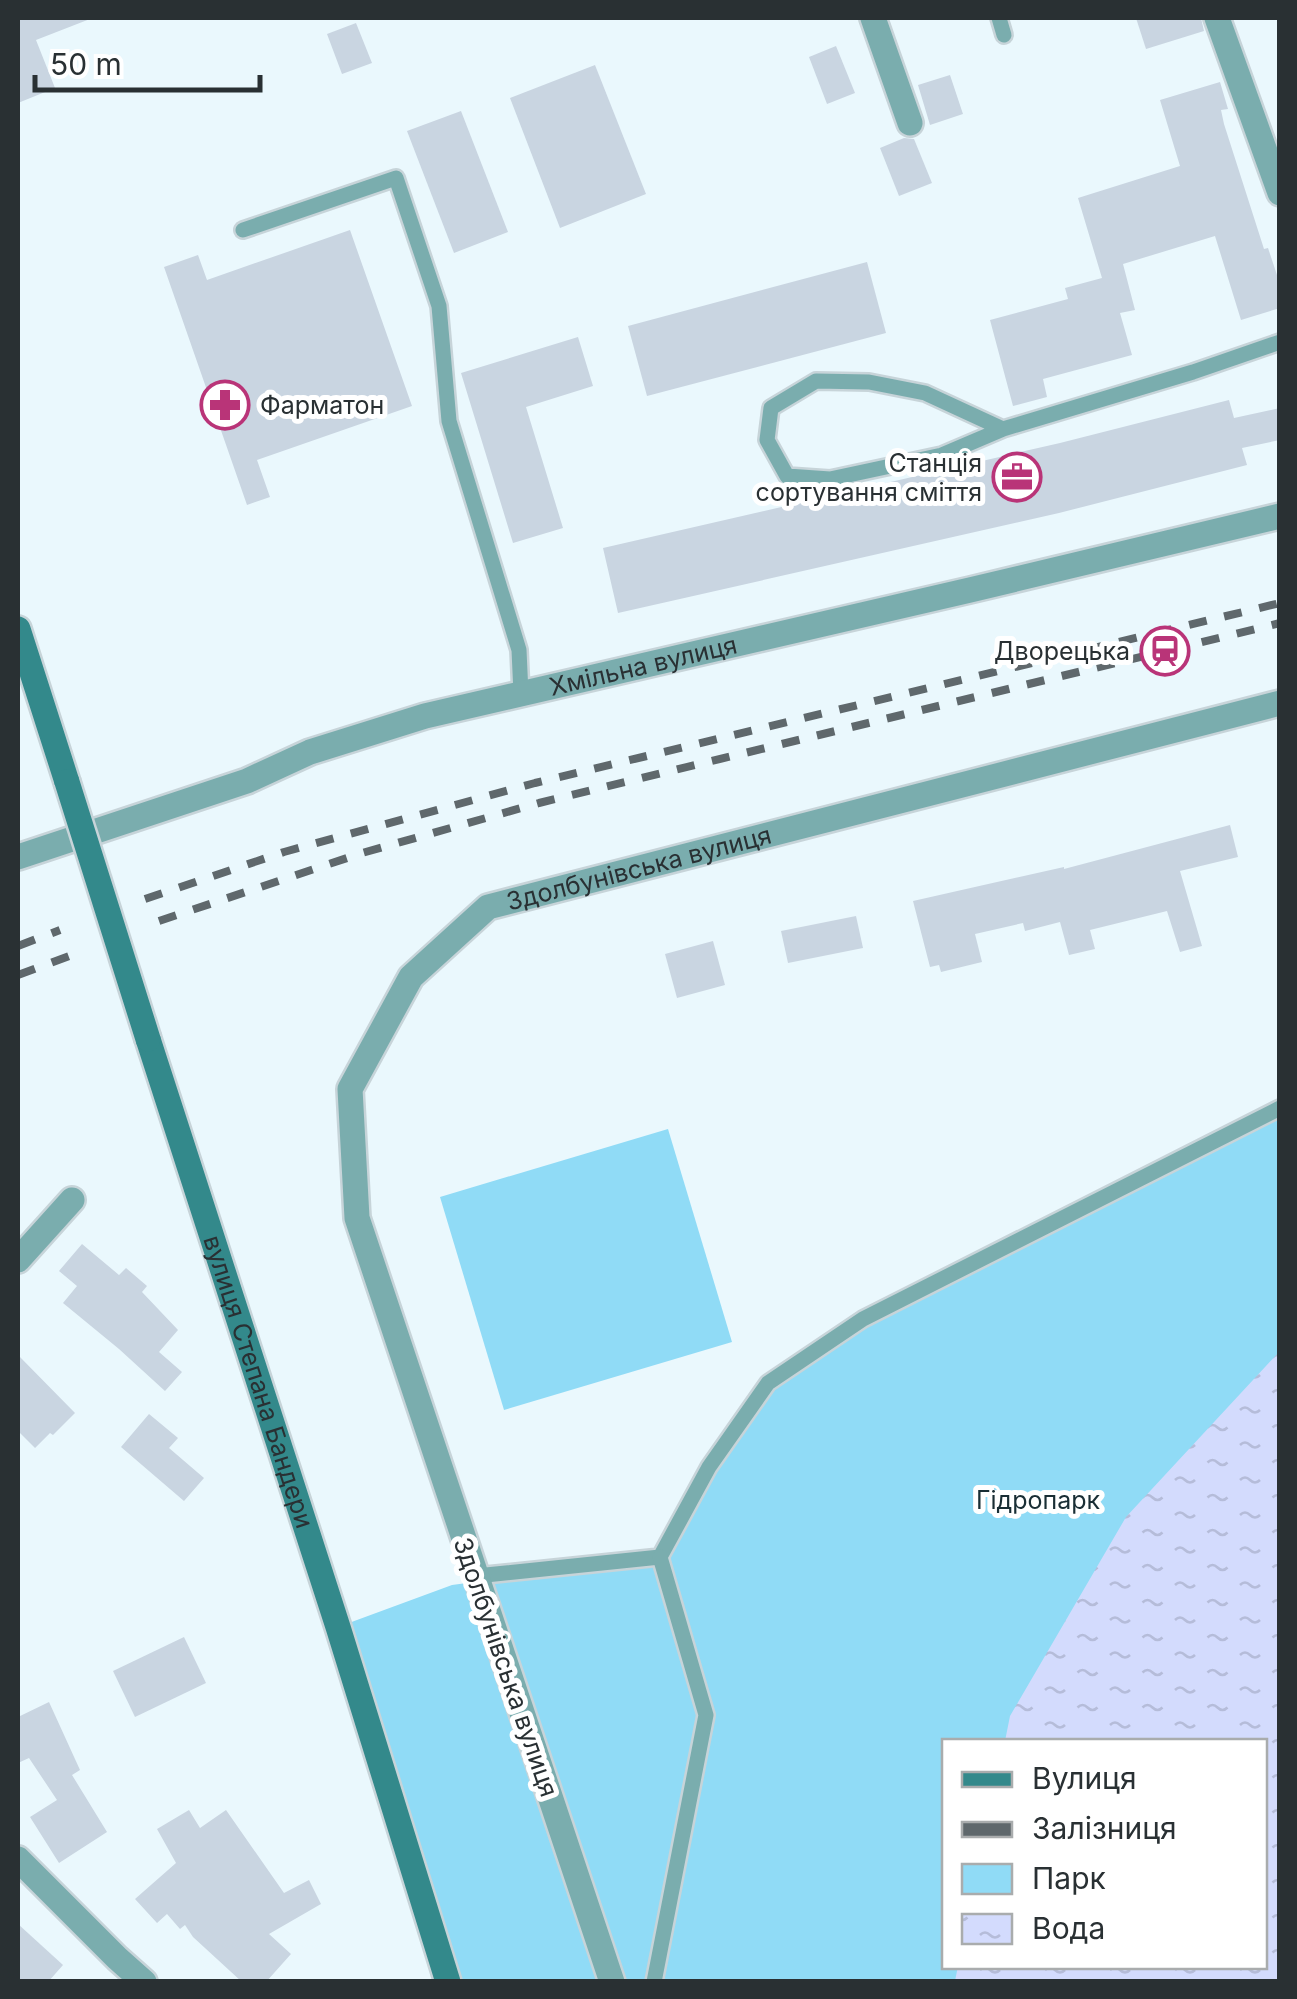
<svg xmlns="http://www.w3.org/2000/svg" width="1297" height="1999" font-family="Inter,sans-serif">
  <style>
    .green { fill: #90dbf6; fill-rule: evenodd }
    .water { fill: url(#water-ripples) }
    .building { fill: #c9d5e1 }
    .lines { fill: none; stroke-linecap: round; stroke-linejoin: round }
    .lane-casing { stroke: #c7d4d9; stroke-width: 20 }
    .street-casing { stroke: #c7d4d9; stroke-width: 30 }
    .secondary-casing { stroke: #c7d4d9; stroke-width: 30 }
    .lane { stroke: #7aadae; stroke-width: 15 }
    .street { stroke: #7aadae; stroke-width: 25 }
    .secondary { stroke: #33898b; stroke-width: 25 }
    .rail { stroke: #5f686c; stroke-width: 8; stroke-dasharray: 18 18; stroke-linecap: butt }
    .secondary-bridge-casing { stroke: #c7d4d9; stroke-width: 30; stroke-linecap: butt }
    .secondary-bridge { stroke: #33898b; stroke-width: 25 }
    .labels { text-anchor: middle; stroke-width: 10; stroke-linejoin: round; paint-order: stroke }
    .poi-label { font-size: 25px; fill: #293033; stroke: #fff; text-anchor: end }
    .street-label { font-size: 25px; fill: #293033; stroke: #fff }
    .park-label { font-size: 25px; fill: #192e35; stroke: #fff }
  </style>
  <defs>
    <pattern id="water-ripples" width="26" height="14" patternUnits="userSpaceOnUse" patternTransform="scale(2.5)"><rect width="26" height="14" fill="#d3dbfd"/><path d="M2 4q2-2 4 0t4 0M15 11q2-2 4 0t4 0" fill="none" stroke="#b5bcd9"/></pattern>
  </defs>
  <rect width="100%" height="100%" fill="#eaf8fd"/>
  <g class="green">
    <path d="M1279,1108v873h-831l-110,-354 114,-42 208,-28 108,-174 95,-64zM944,1742h320v224h-320z"/>
    <polygon points="668,1129 732,1342 504,1410 440,1197"/>
  </g>
  <polygon class="water" points="1279,1352 1279,1981 955,1981 958,1966 1264,1966 1264,1742 1005,1741 1010,1716 1126,1517"/>
  <g class="building">
    <polygon points="18,18 89,18 90,19 36,40 55,88 18,103"/>
    <polygon points="1136,18 1201,18 1204,31 1146,49"/>
    <polygon points="356,23 372,63 342,74 327,34"/>
    <polygon points="836,46 855,93 827,104 809,57"/>
    <polygon points="595,65 646,194 560,228 510,98"/>
    <polygon points="950,75 963,114 930,125 918,85"/>
    <polygon points="1220,82 1228,109 1221,110 1224,124 1264,249 1268,248 1280,284 1280,308 1241,320 1215,236 1123,264 1135,310 1120,313 1132,355 1043,379 1047,397 1013,406 990,320 1068,299 1065,288 1102,278 1078,198 1180,166 1160,100"/>
    <polygon points="461,111 508,232 454,253 407,131"/>
    <polygon points="904,138 914,139 932,183 899,196 880,148"/>
    <polygon points="350,230 412,406 257,460 270,497 247,505 164,267 198,255 207,280"/>
    <polygon points="867,262 886,333 647,396 628,326"/>
    <polygon points="578,337 593,386 526,407 563,528 513,543 461,373"/>
    <polygon points="1229,400 1234,418 1280,408 1280,440 1242,448 1247,465 1059,513 618,613 603,548 1060,443"/>
    <polygon points="1230,825 1238,857 1180,871 1202,946 1180,952 1167,911 1090,930 1095,949 1069,955 1060,922 1025,931 1023,923 975,934 982,962 941,972 939,965 930,967 913,901 1064,867 1064,869"/>
    <polygon points="856,916 863,948 788,963 781,931"/>
    <polygon points="713,941 725,985 677,998 665,954"/>
    <polygon points="82,1244 119,1275 126,1268 147,1286 142,1292 178,1330 159,1352 182,1372 165,1391 119,1349 63,1303 77,1286 59,1271"/>
    <polygon points="18,1355 75,1413 53,1435 50,1433 35,1448 18,1431"/>
    <polygon points="149,1414 178,1438 169,1448 204,1478 184,1501 121,1447"/>
    <polygon points="184,1637 206,1683 135,1717 113,1671"/>
    <polygon points="49,1702 80,1770 72,1775 107,1832 59,1863 30,1817 57,1800 29,1758 18,1763 18,1717"/>
    <polygon points="189,1810 200,1828 226,1810 284,1893 309,1880 321,1904 269,1934 291,1954 266,1982 242,1982 193,1937 185,1925 180,1929 167,1914 157,1923 135,1899 176,1863 157,1829"/>
    <polygon points="18,1924 63,1965 48,1982 18,1982"/>
  </g>
  <g class="lines">
    <g class="lane-casing">
      <g id="lane">
        <polyline points="999,18 1004,35"/>
        <polyline points="243,230 396,178 439,306 449,421 519,650 521,694"/>
        <polyline points="1003,429 925,393 869,382 816,381 771,408 767,440 787,476 830,479 942,455 1003,429 1193,372 1280,342"/>
        <polyline points="476,1576 660,1557 709,1467 768,1383 863,1319 1280,1108"/>
        <polyline points="654,1982 706,1715 660,1557"/>
      </g>
    </g>
    <g class="street-casing">
      <g id="street">
        <polyline points="873,18 910,123"/>
        <polyline points="1217,18 1280,193"/>
        <path id="s1" d="M18,857l229,-76 63,-29 115,-36 545,-126 310,-74"/>
        <polyline points="18,1260 72,1200"/>
        <polyline points="18,1859 117,1958 144,1982"/>
        <path id="s2" d="M612,1982l-255,-764 -7,-129 61,-112 77,-70 792,-204"/>
      </g>
    </g>
    <g class="secondary-casing">
      <g id="secondary">
        <polyline points="18,629 67,782"/>
        <path id="s3" d="M148,1039l190,588 110,355"/>
      </g>
    </g>
    <use href="#lane" class="lane"/>
    <use href="#street" class="street"/>
    <use href="#secondary" class="secondary"/>
    <g class="rail">
      <polyline points="145,899 284,852 535,783 1280,603"/>
      <polyline points="159,921 362,853 539,803 1280,623"/>
      <polyline points="18,946 60,930"/>
      <polyline points="18,975 72,955"/>
    </g>
    <g class="secondary-bridge-casing">
      <polyline id="secondary-bridge" points="67,782 148,1039"/>
    </g>
    <use href="#secondary-bridge" class="secondary-bridge"/>
  </g>
  <defs>
    <g id="pharmacy-ring" transform="scale(2.5)"><circle r="9.5" fill="#fff" stroke="#b93478" stroke-width="1.5"/><path d="M-2-6h4v4h4v4h-4v4h-4v-4h-4v-4h4Z" fill="#b93478"/></g>
    <g id="office-ring" transform="scale(2.5)"><circle r="9.5" fill="#fff" stroke="#b93478" stroke-width="1.5"/><path d="M-6-3h4V-5.5h4V-3h4V5H-6ZM-1-4.5V-3h2v-1.5ZM-6 0V1H6V0Z" fill="#b93478"/></g>
    <g id="station-ring" transform="scale(2.5)"><circle r="9.5" fill="#fff" stroke="#b93478" stroke-width="1.5"/><path d="M-3-6H3Q5-6 5-4V2Q5 4 3 4L4.5 6H3L1.5 4h-3L-3 6H-4.5L-3 4Q-5 4-5 2V-4Q-5-6-3-6ZM-3.5-4v3h7v-3ZM-3.5 1v1.5H-2V1ZM2 1v1.5H3.5V1Z" fill="#b93478"/></g>
  </defs>
  <g fill-rule="evenodd">
    <use href="#pharmacy-ring" x="225" y="405"/>
    <use href="#office-ring" x="1017" y="477"/>
    <use href="#station-ring" x="1165" y="651"/>
  </g>
  <g class="labels">
    <g class="poi-label">
      <text x="260" y="414" text-anchor="start">Фарматон</text>
      <text x="982" y="472">Станція<tspan x="982" dy="29">сортування сміття</tspan></text>
      <text x="1130" y="660">Дворецька</text>
    </g>
    <g class="street-label">
      <text dy="9" stroke="none"><textPath href="#s1" startOffset="655">Хмільна вулиця</textPath></text>
      <text dy="9" stroke="none"><textPath href="#s2" startOffset="1322">Здолбунівська вулиця</textPath></text>
      <text dy="9" stroke="none"><textPath href="#s3" startOffset="360">вулиця Степана Бандери</textPath></text>
      <text transform="translate(506 1667) rotate(71)" y="9">Здолбунівська вулиця</text>
    </g>
    <g class="park-label">
      <text x="1038" y="1509">Гідропарк</text>
    </g>
  </g>
  <rect width="1297" height="1999" fill="none" stroke="#293033" stroke-width="40"/>
  <rect x="942" y="1739" width="325" height="230" fill="#ffffff" stroke="#a9acad" stroke-width="2.5"/>
  <rect x="962" y="1772" width="50" height="15" fill="#33898b" stroke="#a9acad" stroke-width="2.5"/>
  <text x="1032" y="1789" font-size="30" fill="#293033">Вулиця</text>
  <rect x="962" y="1822" width="50" height="15" fill="#5f686c" stroke="#a9acad" stroke-width="2.5"/>
  <text x="1032" y="1839" font-size="30" fill="#293033">Залізниця</text>
  <rect x="962" y="1864" width="50" height="30" fill="#90dbf6" stroke="#a9acad" stroke-width="2.5"/>
  <text x="1032" y="1889" font-size="30" fill="#293033">Парк</text>
  <rect x="962" y="1914" width="50" height="30" fill="url(#water-ripples)" stroke="#a9acad" stroke-width="2.5"/>
  <text x="1032" y="1939" font-size="30" fill="#293033">Вода</text>
  <path d="M35 75v15h225v-15" fill="none" stroke="#293033" stroke-width="5"/>
  <text x="50" y="75" font-size="30" fill="#293033" stroke="#ffffff" stroke-width="8" paint-order="stroke">50 m</text>
</svg>
